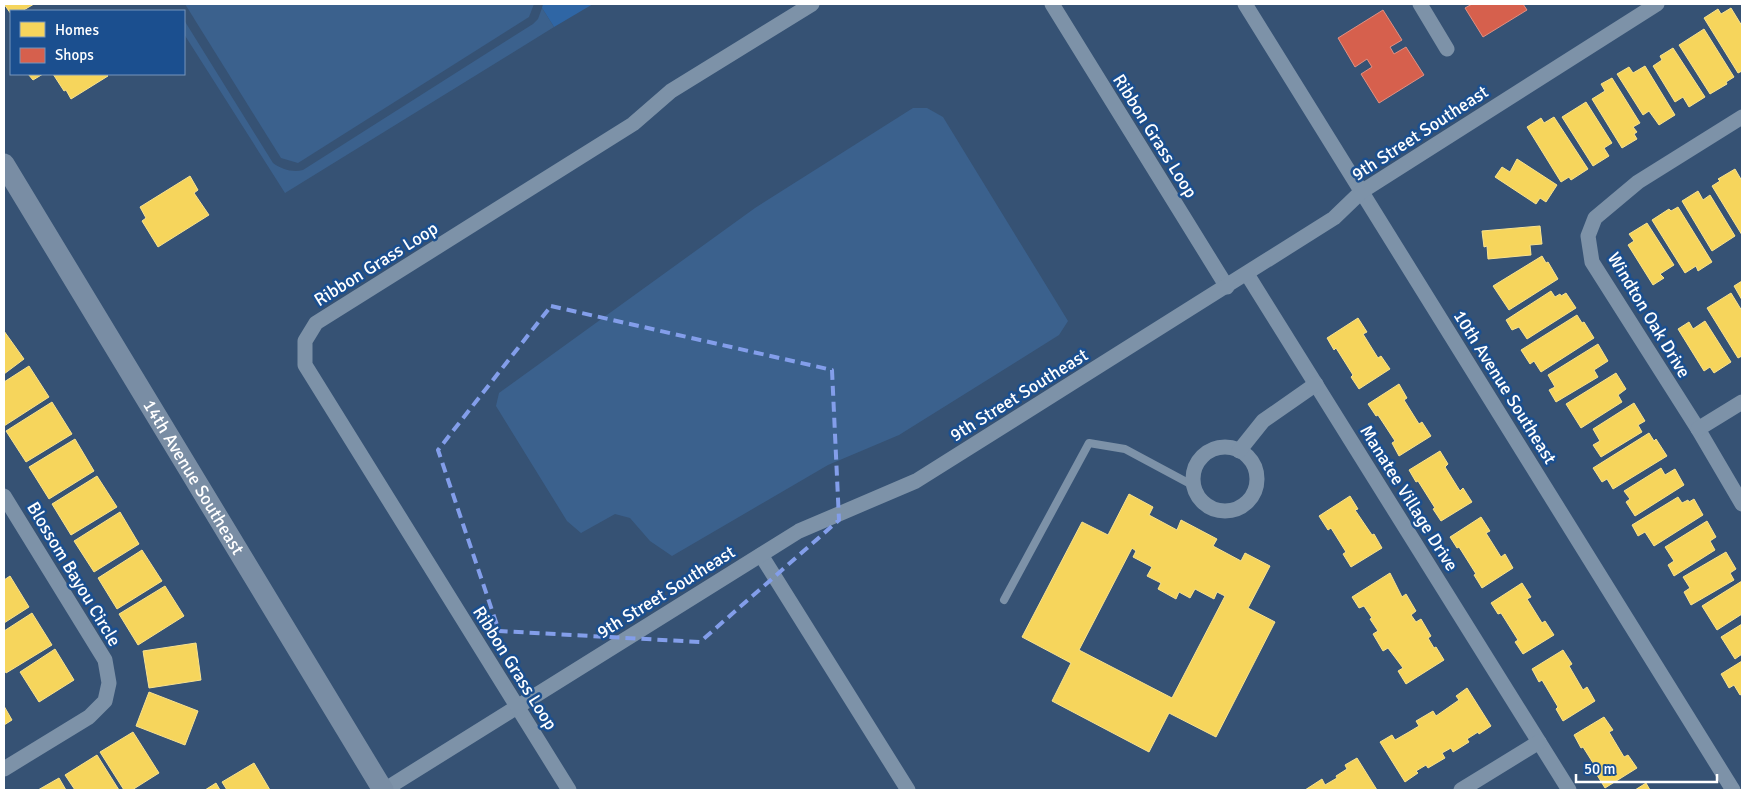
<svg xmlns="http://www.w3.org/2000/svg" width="1746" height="794" font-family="Signika,sans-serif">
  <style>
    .green { fill: #2f66a5 }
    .water { fill: #3b618d }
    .homes { fill: #f6d55c; stroke: #f9e28d; fill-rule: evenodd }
    .shops { fill: #d6604d; stroke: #e29082 }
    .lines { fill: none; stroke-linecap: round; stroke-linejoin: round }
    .lane { stroke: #7d92a8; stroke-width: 8 }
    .street { stroke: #7d92a8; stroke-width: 15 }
    .secondary { stroke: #798da4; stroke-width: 21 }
    .marked { fill: none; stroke: #839eea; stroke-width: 4; stroke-dasharray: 10 6; stroke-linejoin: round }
    .labels { text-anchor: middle; stroke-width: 5; stroke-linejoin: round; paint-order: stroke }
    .street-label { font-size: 18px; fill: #fff; stroke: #1b4f8f }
  </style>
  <rect width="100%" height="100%" fill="#365274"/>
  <polygon class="green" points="543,4 593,4 554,27 542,8"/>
  <g class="water">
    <polygon points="185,4 534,4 529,17 298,163 281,158"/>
    <path d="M542,8l12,19 -269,166 -101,-159v-14l89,143c8,6 20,10 30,7l230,-146 5,-5z"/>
    <polygon points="913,108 927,108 943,117 1068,321 1059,335 899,435 828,465 672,556 650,541 630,518 615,514 581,533 567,521 496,406 499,393 755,208"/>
  </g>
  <g class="homes">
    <polygon points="4,4 34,4 22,11 11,11 11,14"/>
    <polygon points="1731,8 1742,26 1742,71 1738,73 1704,18 1718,9 1721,14"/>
    <polygon points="1704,29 1734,77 1726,82 1727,84 1710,94 1679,45"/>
    <polygon points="1673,48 1705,97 1689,107 1683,97 1675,102 1653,66 1662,60 1660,56"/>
    <polygon points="1645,66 1675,115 1659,125 1649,111 1643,115 1617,74 1629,67 1633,73"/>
    <polygon points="28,74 43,74 33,80"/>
    <polygon points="53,74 106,74 108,76 71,99 66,90 64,91"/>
    <polygon points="1612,78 1640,123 1633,127 1637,132 1634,134 1637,139 1622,148 1592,99 1605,91 1601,84"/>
    <polygon points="1586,102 1612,143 1604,148 1609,156 1593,166 1562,117"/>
    <polygon points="1554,117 1588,169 1571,180 1569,177 1561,182 1527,127 1541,118 1544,123"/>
    <polygon points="1517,159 1557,185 1546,202 1540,198 1536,204 1495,177 1502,167 1510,172"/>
    <polygon points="1735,169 1742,181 1742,235 1712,186 1720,181 1718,179"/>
    <polygon points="190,176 198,190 194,193 209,215 158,247 142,221 146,218 140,207"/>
    <polygon points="1698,191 1703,200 1710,195 1735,236 1712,251 1682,201"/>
    <polygon points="1678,207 1712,262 1698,271 1696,266 1685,273 1652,220 1669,209 1671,211"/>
    <polygon points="1647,223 1674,265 1660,274 1664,278 1653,285 1628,245 1634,241 1629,234"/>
    <polygon points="1540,226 1542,244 1530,245 1531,255 1488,259 1487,246 1484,247 1482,231"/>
    <polygon points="1542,256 1546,263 1548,262 1558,279 1509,310 1493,286"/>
    <polygon points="1742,281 1742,300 1734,286"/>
    <polygon points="1551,291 1555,297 1560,294 1561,296 1566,293 1576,308 1527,339 1519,327 1512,330 1506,320"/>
    <polygon points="1731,293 1742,311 1742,356 1738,358 1707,308"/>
    <polygon points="1577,315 1582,323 1584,322 1594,338 1541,372 1534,361 1530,364 1521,350"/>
    <polygon points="1358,318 1367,332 1363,334 1378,358 1381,356 1390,369 1359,389 1351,377 1353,375 1336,348 1334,350 1327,338"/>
    <polygon points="1705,321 1731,362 1714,373 1710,367 1704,371 1678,329 1689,322 1693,329"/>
    <polygon points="4,331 24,359 4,374"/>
    <polygon points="1598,344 1608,361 1594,370 1598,377 1556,402 1549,390 1555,387 1548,375"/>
    <polygon points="29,366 49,397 4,426 4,382"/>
    <polygon points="1616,373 1626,389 1618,395 1622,402 1581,428 1566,404"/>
    <polygon points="1399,384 1407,398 1404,400 1419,424 1422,422 1431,436 1399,456 1392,443 1395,441 1378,415 1376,416 1368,404"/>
    <polygon points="52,402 72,434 26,462 6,431"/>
    <polygon points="1634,403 1645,421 1638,425 1642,432 1601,457 1593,445 1600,441 1593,429"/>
    <polygon points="1649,433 1654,441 1656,439 1667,456 1613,489 1607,479 1602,482 1593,468"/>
    <polygon points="75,439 94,471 49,499 29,467"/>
    <polygon points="1440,451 1448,464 1445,467 1460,491 1463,488 1472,502 1441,521 1433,509 1435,508 1418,481 1416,482 1409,470"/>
    <polygon points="1661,468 1665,475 1675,469 1684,485 1635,516 1626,502 1630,499 1624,491"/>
    <polygon points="97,476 117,507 71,535 52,504"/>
    <path d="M1129,494l24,13 -4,8 28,15 4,-10 36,19 -4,7 28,15 4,-8 25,13 -22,42 27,14 -59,115 -47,-24 -20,39 -97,-51 19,-38 -49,-26 60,-115 26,13zM1132,548l4,3 -3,6 19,10 -5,9 14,7 -3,6 18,10 3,-7 11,6 5,-9 19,10 3,-7 8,4 -53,102 -93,-48z"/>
    <polygon points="1350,496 1358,509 1355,510 1372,535 1374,534 1382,548 1351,567 1343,554 1346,552 1331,528 1328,530 1319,516"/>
    <polygon points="1678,497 1682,503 1688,500 1689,502 1694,499 1703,515 1654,546 1645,532 1638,536 1632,525"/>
    <polygon points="120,512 139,544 94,572 74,541"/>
    <polygon points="1481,517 1490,531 1486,533 1501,557 1505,554 1513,568 1482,588 1474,575 1476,574 1459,547 1457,548 1450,537"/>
    <polygon points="1707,521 1716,537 1710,541 1715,550 1674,576 1668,565 1674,561 1665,547"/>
    <polygon points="142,550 162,581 117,609 98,578"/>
    <polygon points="1726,552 1736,569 1730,573 1734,580 1691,605 1684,592 1690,588 1683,577"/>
    <polygon points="1390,573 1402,597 1406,594 1416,611 1411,615 1416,622 1421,619 1431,636 1428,638 1434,648 1436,647 1444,660 1406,684 1398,671 1403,668 1388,648 1383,651 1373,634 1378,631 1370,619 1372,618 1364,606 1359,608 1352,597"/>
    <polygon points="10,576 29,607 4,623 4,580"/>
    <polygon points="1742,581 1742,614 1717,630 1702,606"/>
    <polygon points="1522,583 1531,597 1527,599 1542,623 1545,621 1554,635 1523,654 1515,642 1518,640 1501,613 1498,614 1491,603"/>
    <polygon points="165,586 184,616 138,645 119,614"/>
    <polygon points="32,613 52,645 6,673 4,669 4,631"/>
    <polygon points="1742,624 1742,654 1735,659 1721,637"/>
    <polygon points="196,643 201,680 149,688 143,651"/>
    <polygon points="55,649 74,680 39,702 20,672"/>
    <polygon points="1563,650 1572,664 1569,666 1583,690 1587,687 1595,701 1563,721 1556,709 1558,707 1542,680 1539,682 1532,669"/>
    <polygon points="1742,661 1742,694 1740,695 1734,685 1729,688 1721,674"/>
    <polygon points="1467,688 1491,726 1479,734 1478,732 1467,739 1469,742 1453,752 1451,748 1442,753 1445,758 1428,768 1426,765 1416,771 1418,773 1405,782 1380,742 1392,735 1395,740 1409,732 1419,726 1416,721 1433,711 1436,716 1459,700 1456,696"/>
    <polygon points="149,692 198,711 185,745 136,726"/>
    <polygon points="4,706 12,720 4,725"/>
    <polygon points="1604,717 1613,730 1609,732 1624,757 1628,755 1637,768 1605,788 1597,775 1600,774 1583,747 1581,748 1574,735"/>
    <polygon points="133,732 159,773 132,790 124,790 100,752"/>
    <polygon points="97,755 119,790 75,790 65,775"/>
    <polygon points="1357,758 1377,790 1305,790 1322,779 1325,785 1337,778 1336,776 1347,769 1345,765"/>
    <polygon points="254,763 270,790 227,790 222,782"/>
    <polygon points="59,778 66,790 38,790"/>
    <polygon points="216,783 220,790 205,790"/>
    <polygon points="1646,783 1650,790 1635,790"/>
  </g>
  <g class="shops">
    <polygon points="1472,4 1523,4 1527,10 1483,37 1465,8"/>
    <polygon points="1383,10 1402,40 1390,47 1394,54 1406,47 1424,75 1379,103 1361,74 1372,67 1367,59 1355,67 1338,38"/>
  </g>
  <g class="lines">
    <polyline class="lane" points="1004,600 1089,443 1125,449 1194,486"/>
    <g class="street">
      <polyline points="1052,4 1227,287"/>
      <polyline points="1245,4 1733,790"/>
      <polyline points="1420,4 1447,49"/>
      <polyline points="1742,117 1638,182 1595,218 1588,236 1592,262 1698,429 1742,504"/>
      <polyline points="1247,274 1569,790"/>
      <polyline points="1698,429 1742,402"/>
      <circle cx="1225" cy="479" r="32"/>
      <polyline points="1239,451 1263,421 1316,384"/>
      <polyline points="4,496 105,660 109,683 105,701 89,717 4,769"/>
      <polyline points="761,555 908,790"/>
      <polyline points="384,790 799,531 916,481 1334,218 1361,192 1657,4"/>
      <polyline points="569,790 305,365 305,341 316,323 633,124 671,91 812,4"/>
      <polyline points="1461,790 1539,742"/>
    </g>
    <path class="secondary" id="s1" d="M4,164l379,626"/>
  </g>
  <path class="marked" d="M551,306l281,64 7,150 -139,122 -201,-11 -61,-181z"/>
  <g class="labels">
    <g class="street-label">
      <text transform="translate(1420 133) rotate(-33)" y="6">9th Street Southeast</text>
      <text transform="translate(1155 136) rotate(58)" y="6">Ribbon Grass Loop</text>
      <text transform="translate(376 264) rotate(-32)" y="6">Ribbon Grass Loop</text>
      <text transform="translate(1649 315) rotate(59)" y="6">Windton Oak Drive</text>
      <text transform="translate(1505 387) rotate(58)" y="6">10th Avenue Southeast</text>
      <text transform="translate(1019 395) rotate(-32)" y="6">9th Street Southeast</text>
      <text dy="6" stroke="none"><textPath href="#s1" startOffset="366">14th Avenue Southeast</textPath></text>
      <text transform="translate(1409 498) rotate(58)" y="6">Manatee Village Drive</text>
      <text transform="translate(74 574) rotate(59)" y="6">Blossom Bayou Circle</text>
      <text transform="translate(666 592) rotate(-32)" y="6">9th Street Southeast</text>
      <text transform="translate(515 668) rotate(58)" y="6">Ribbon Grass Loop</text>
    </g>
  </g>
  <rect width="1746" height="794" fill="none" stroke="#ffffff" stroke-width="10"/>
  <rect x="10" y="10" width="175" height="65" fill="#1b4f8f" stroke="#7695bc"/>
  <rect x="20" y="22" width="25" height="15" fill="#f6d55c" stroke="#7695bc"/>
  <text x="55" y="35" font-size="15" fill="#ffffff">Homes</text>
  <rect x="20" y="48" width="25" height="15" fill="#d6604d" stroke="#7695bc"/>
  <text x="55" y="60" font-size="15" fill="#ffffff">Shops</text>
  <path d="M1576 774v8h141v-8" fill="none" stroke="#ffffff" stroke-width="2.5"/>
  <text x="1584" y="774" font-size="15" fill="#ffffff" stroke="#1b4f8f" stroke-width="4" paint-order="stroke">50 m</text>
</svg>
